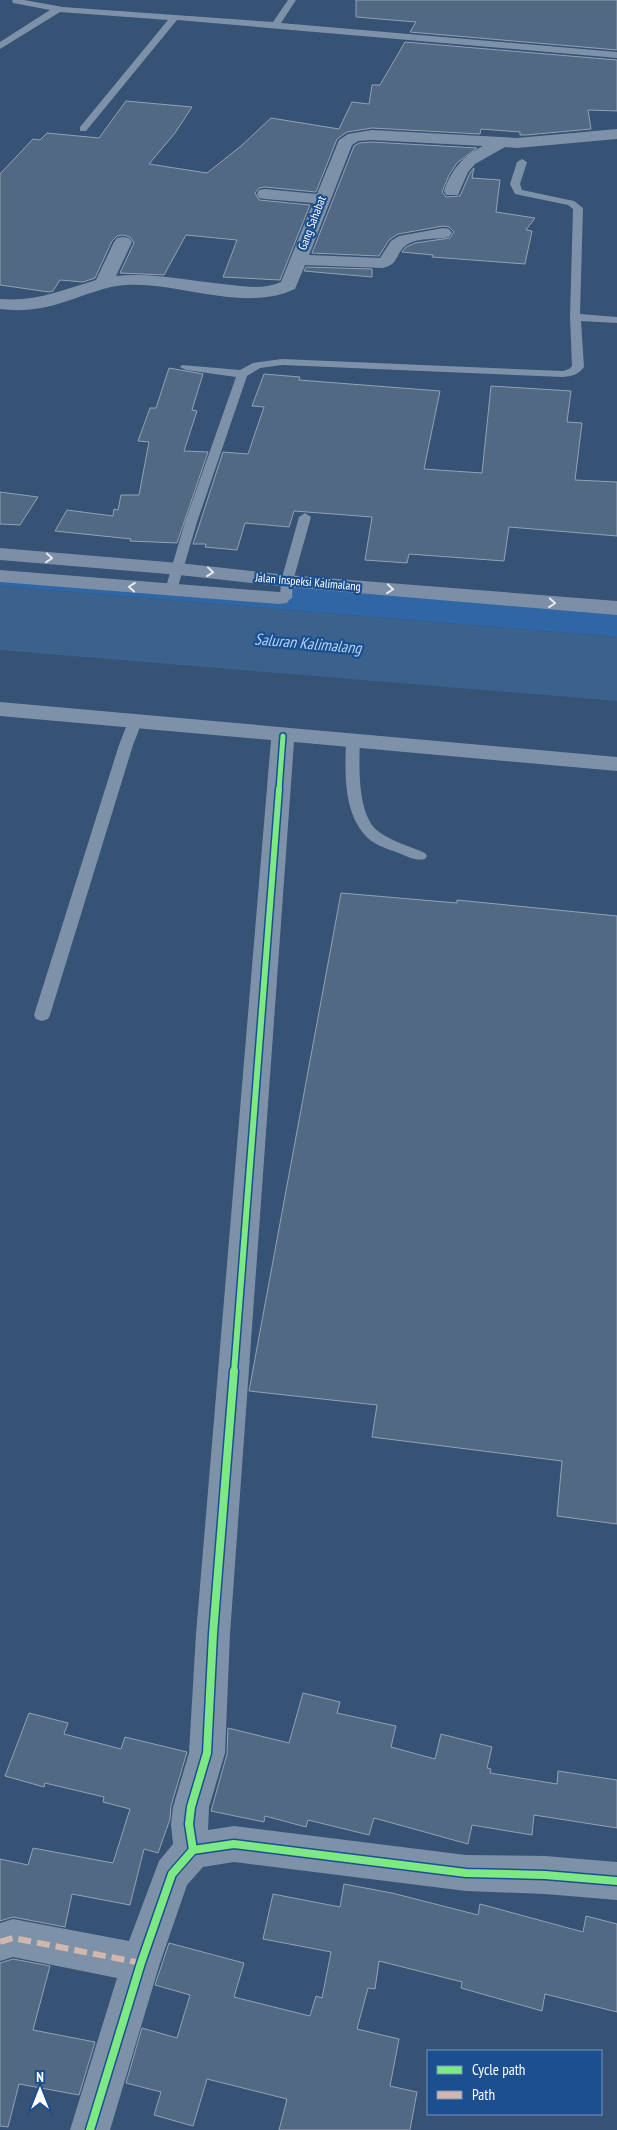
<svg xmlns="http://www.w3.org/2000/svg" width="617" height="2130" font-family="'PT Sans Narrow',sans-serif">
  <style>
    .green { fill: #2f66a5 }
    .water { fill: #3b618d }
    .building { fill: #526984; stroke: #92a2b6 }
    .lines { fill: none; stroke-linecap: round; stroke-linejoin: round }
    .service { fill: #7d92a8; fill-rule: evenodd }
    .minor { fill: #7d92a8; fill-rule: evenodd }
    .primary { fill: #7d8ea7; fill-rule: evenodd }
    .quiet { stroke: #d1b7ad; stroke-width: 6; stroke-dasharray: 13 6; stroke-linecap: butt }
    .cycleway-far2-casing { stroke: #1b4f8f; stroke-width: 8 }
    .cycleway-far1-casing { stroke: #1b4f8f; stroke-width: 9 }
    .cycleway-casing { stroke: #1b4f8f; stroke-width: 11 }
    .cycleway-far2 { stroke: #7ce984; stroke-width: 5 }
    .cycleway-far1 { stroke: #7ce984; stroke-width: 6 }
    .cycleway { stroke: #7ce984; stroke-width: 8 }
    .oneway { stroke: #e5e8ed }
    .labels { text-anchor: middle; stroke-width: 4.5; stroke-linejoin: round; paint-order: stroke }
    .far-street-label { font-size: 12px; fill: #fff; stroke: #1b4f8f }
    .water-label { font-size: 16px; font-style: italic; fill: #b5d3f5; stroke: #1b4f8f }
  </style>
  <rect width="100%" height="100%" fill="#365274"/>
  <polygon class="green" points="0,576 285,598 287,581 617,608 617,637 0,586"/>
  <polygon class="water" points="0,586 617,637 617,701 0,650"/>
  <g class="building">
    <polygon points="356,0 617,0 617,50 410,32 416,22 356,17"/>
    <polygon points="405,42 617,60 617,111 588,110 591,129 526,135 520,135 520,132 481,129 480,134 372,128 347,132 337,139 316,192 265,187 259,188 255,193 259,200 310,205 280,280 223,277 237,240 186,235 164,275 120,273 134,243 130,237 123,235 117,236 112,241 95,278 83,282 60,280 53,291 49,292 0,285 0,174 33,139 40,140 47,133 99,138 126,101 192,107 175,133 149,164 207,173 241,146 271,118 339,129 352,102 369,104 372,85 380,85"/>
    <polygon points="372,142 477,148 457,163 449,175 442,192 446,197 460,196 470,173 474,168 472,178 500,180 496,212 535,218 526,230 532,231 525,264 432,257 433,255 402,252 406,247 415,243 450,238 454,232 449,227 443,226 398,234 389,240 379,256 312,253 354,146 359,143"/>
    <polygon points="306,267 372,269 372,277 304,271"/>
    <polygon points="169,368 203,374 192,410 197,411 184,451 208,452 177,543 130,541 131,539 55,531 67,510 113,516 114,509 118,510 121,495 139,495 149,442 138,441 150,408 156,408"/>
    <polygon points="264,374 300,377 299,380 440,391 424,469 482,473 491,386 571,391 567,422 582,423 575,480 617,482 617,536 509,527 504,561 409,554 407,563 365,560 372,517 294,511 289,527 245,523 237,550 205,547 206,544 193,544 223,452 248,454 264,407 252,406"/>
    <polygon points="0,492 38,497 20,525 0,524"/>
    <polygon points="341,893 457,903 457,900 617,916 617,1524 557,1516 562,1461 372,1437 377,1405 249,1391"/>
    <polygon points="303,1693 340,1702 337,1713 396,1726 391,1747 435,1759 441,1734 492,1747 487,1768 491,1769 490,1773 557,1784 558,1771 617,1780 617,1828 534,1815 532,1835 472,1825 468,1844 374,1818 369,1835 308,1820 306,1827 265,1816 264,1822 211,1811 227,1754 228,1728 289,1743"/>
    <polygon points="29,1713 68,1723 64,1734 121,1749 125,1737 187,1752 171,1806 170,1819 158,1853 144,1849 130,1905 72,1894 65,1927 13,1917 0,1921 0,1859 28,1865 33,1848 113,1863 130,1809 103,1802 104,1797 45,1783 44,1787 5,1776"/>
    <polygon points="344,1884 392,1893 478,1915 480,1904 583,1932 586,1916 617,1924 617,2012 545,1994 542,2011 461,1988 462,1982 379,1961 375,1989 368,1988 357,2029 399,2039 390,2086 417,2092 410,2130 279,2130 287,2099 207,2079 193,2126 154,2115 161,2092 126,2083 142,2028 177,2038 190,1995 155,1985 169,1943 244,1963 234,1997 310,2016 316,1996 322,1998 331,1952 263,1939 273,1894 340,1907"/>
    <polygon points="13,1959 50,1966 33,2030 95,2042 79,2095 19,2084 8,2127 0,2126 0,1963"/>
  </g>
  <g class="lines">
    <g class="service">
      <polygon points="12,0 24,0 63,7 273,22 288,0 296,0 281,23 617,52 617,58 177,20 86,131 80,131 80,127 168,20 60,12 0,49 0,42 50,10 13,3"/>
      <path d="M522,159l5,3 -7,22 2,6 52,11 9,7 -3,106 37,3v6l-36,-2 3,46c-6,8 -12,9 -21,10l-281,-12 -22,3 -13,8 -50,146 -20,68 -1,3h-10l-1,-3 20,-68 51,-145 -50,-7 -6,-3 2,-2 58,5 13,-7 29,-4 281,12 6,-2 3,-3 -2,-49 3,-108 -5,-4 -53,-11 -5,-10 7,-22z"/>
      <polygon points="305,513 311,517 293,581 292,598 286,602 280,598 281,581 299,517"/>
      <polygon points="135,718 142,722 133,745 50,1015 48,1019 42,1021 36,1019 34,1015 119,745 128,722"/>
      <path d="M353,737l5,1 2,3c-1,25 -3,75 19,91 14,10 31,14 46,21l2,3 -2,3c-10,3 -20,-4 -29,-7 -11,-4 -24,-8 -31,-17 -22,-24 -20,-64 -19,-94l2,-3z"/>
    </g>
    <g class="minor">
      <path d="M617,129v10l-100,9 -12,-1 -30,17 -7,8 -10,23h-12l-2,-4c8,-22 18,-34 39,-45l-111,-6 -14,1 -6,4 -43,110 71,3 11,-17 8,-5 44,-8 6,1 3,4 -3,4c-13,3 -33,0 -44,9 -10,9 -6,18 -22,22l-78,-3 -10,24c-51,24 -115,-7 -169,-4 -21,1 -39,10 -59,16 -22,8 -44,11 -67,8v-10c35,3 63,-9 96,-19l18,-38 3,-4 6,-1 6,1 3,4 -16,34c38,-4 78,6 116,9 16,2 34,4 49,-3l32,-79 -48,-4 -6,-1 -2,-4 2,-4 6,-1 52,5 22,-54 9,-6 24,-4 145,8z"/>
      <polygon points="0,702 617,757 617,771 294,742 230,1634 225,1753 209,1807 208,1830 234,1826 466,1855 545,1856 617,1862 617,1900 545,1894 466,1891 234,1862 203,1867 187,1885 160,1963 110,2130 70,2130 117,1978 13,1957 0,1961 0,1923 13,1919 129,1941 159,1861 173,1844 171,1824 173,1807 189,1753 196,1634 271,740 0,716"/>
    </g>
    <g class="primary">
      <polygon points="0,548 179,563 287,575 617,601 617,615 287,587 179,575 0,560"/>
      <polygon points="0,570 279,592 287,593 290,598 287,603 279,604 0,582"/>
    </g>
    <polyline class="quiet" points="0,1942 13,1938 141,1963"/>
    <g class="cycleway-far2-casing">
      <polyline id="cycleway-far2" points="279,790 283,736"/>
    </g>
    <g class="cycleway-far1-casing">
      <polyline id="cycleway-far1" points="234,1372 279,789"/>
    </g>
    <g class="cycleway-casing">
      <g id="cycleway">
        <polyline points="193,1850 189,1824 191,1807 207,1753 213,1634 234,1371"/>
        <polyline points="90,2130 141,1963 172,1874 193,1850 234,1844 466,1873 545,1875 617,1881"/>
      </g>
    </g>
    <use href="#cycleway-far2" class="cycleway-far2"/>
    <use href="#cycleway-far1" class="cycleway-far1"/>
    <use href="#cycleway" class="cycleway"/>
  </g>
  <defs><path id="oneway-chevron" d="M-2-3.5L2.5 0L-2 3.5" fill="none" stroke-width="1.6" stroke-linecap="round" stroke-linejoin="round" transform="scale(1.25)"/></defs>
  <g class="oneway">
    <use href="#oneway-chevron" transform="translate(49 558) rotate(5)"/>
    <use href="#oneway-chevron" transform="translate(210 572) rotate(6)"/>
    <use href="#oneway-chevron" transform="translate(132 587) rotate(-175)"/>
    <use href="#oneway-chevron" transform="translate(390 589) rotate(5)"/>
    <use href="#oneway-chevron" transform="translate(552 603) rotate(5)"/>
  </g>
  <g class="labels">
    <g class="far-street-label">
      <text transform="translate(312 223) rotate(-69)" y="4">Gang Sahabat</text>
      <text transform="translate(308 582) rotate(5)" y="4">Jalan Inspeksi Kalimalang</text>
    </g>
    <g class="water-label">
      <text transform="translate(308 643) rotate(5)" y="6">Saluran Kalimalang</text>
    </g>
  </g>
  <rect x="427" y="2050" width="175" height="65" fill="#1b4f8f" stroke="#7695bc"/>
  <rect x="437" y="2066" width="25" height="8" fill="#7ce984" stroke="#7695bc"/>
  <text x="472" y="2075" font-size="15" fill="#ffffff">Cycle path</text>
  <rect x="437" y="2091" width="25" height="8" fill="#d1b7ad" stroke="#7695bc"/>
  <text x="472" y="2100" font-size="15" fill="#ffffff">Path</text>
  <g transform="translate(40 2090)" stroke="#1b4f8f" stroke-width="4" paint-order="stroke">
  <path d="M0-4L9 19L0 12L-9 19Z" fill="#ffffff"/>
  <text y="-8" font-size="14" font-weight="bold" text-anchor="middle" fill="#ffffff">N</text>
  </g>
</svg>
